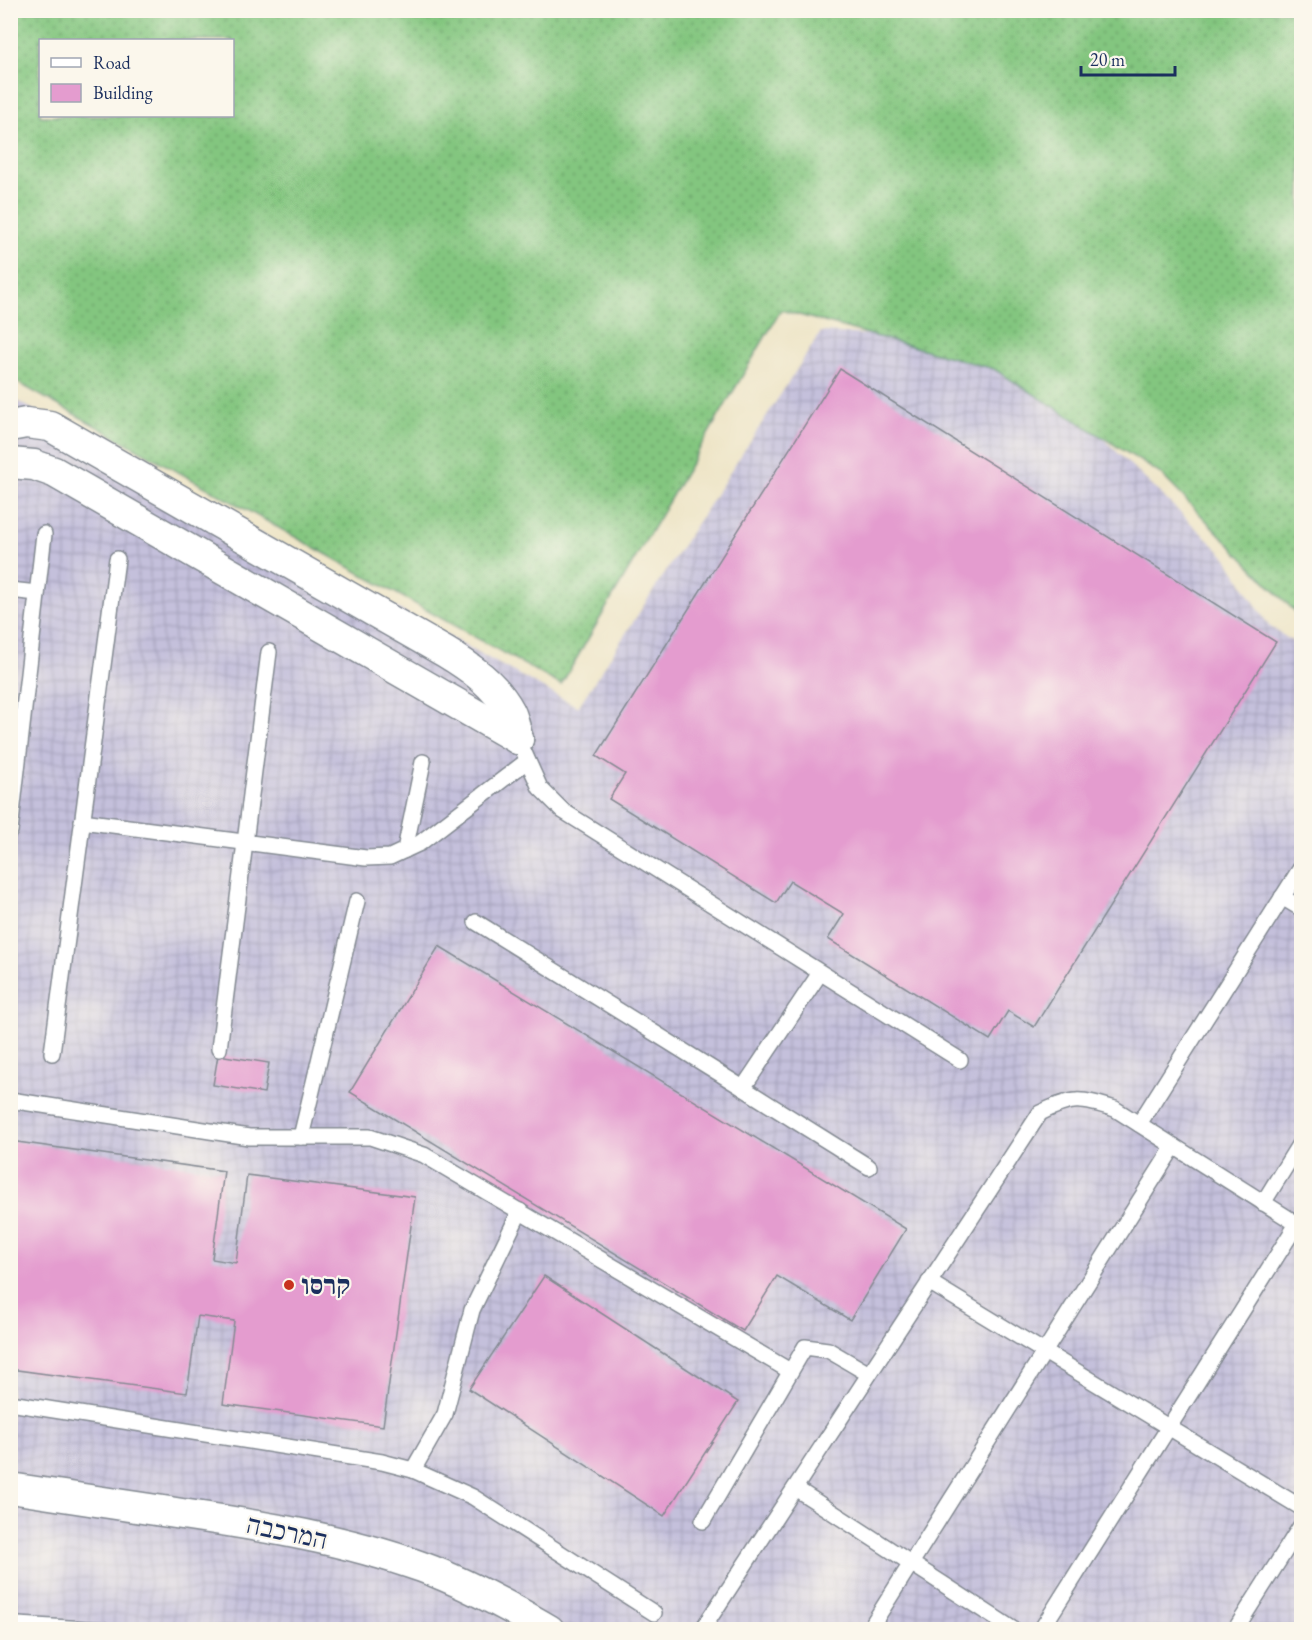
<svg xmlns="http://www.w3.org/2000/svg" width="1312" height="1640" font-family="'EB Garamond','Frank Ruhl Libre',serif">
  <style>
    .industrial { fill: url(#industrial-grid) }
    .grass { fill: url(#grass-dots); stroke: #4f7a6e; stroke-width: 1.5; fill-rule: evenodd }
    .building { fill: #e49ccf }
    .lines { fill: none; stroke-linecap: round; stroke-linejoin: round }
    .service-casing { stroke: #848a92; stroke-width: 18 }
    .minor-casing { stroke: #848a92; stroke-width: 33 }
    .service { stroke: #fff; stroke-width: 15 }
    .minor { stroke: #fff; stroke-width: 30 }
    .poi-dot { fill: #c8321e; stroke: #fbf7ec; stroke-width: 2 }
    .labels { text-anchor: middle; stroke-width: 4.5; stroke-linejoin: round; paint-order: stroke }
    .poi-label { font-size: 27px; font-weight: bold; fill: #1b2f5e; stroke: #fbf7ec; text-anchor: start }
    .street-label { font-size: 27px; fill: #1b2f5e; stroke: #fbf7ec }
  </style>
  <defs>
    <pattern id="industrial-grid" width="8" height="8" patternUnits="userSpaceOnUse" patternTransform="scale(1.5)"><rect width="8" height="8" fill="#c4c0db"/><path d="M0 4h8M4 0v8" fill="none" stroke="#a8a5be"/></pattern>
    <pattern id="grass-dots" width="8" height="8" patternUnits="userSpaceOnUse" patternTransform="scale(1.5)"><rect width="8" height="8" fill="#83c67f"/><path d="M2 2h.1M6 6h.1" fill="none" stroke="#6aa16b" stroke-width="1.8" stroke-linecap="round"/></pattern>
  </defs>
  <rect width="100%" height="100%" fill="#fbf7ec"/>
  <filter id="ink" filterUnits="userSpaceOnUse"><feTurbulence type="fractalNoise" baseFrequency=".0167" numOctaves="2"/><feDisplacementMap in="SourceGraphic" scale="12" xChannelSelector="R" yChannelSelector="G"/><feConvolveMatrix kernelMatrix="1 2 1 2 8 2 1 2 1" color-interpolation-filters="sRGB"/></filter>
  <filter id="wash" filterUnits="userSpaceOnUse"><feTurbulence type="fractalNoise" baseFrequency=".008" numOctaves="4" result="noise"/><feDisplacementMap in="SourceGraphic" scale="24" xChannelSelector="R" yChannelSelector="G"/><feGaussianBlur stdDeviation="1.35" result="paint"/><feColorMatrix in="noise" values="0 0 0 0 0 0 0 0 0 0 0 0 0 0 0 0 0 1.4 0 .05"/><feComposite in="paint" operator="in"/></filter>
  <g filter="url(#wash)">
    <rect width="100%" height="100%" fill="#eee5c7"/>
    <polygon class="industrial" points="821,332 1004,343 1226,557 1269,626 1301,647 1301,1629 11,1630 11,399 12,398 578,707"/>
    <path class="grass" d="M11,10l1290,1v607l-140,-144 -167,-105 -213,-59 -220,375 -546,-304 -4,2zM40,40h192v76h-192z"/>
    <g id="blocks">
      <g class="building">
        <polygon points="840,369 1276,642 1034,1027 1008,1011 990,1040 828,939 844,914 790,881 776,903 609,799 625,774 596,756"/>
        <polygon points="439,946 906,1229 850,1320 777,1276 743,1331 350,1092"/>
        <polygon points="218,1055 269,1063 264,1093 213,1085"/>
        <polygon points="10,1141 224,1171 212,1259 236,1263 247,1175 415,1197 383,1426 223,1404 234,1321 198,1316 187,1393 10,1369"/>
        <polygon points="544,1276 738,1402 664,1516 469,1389"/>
      </g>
    </g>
  </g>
  <g filter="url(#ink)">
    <use href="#blocks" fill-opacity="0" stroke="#848a92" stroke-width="1.5"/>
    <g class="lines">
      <g class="service-casing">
        <g id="service">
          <polyline points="10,590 37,593"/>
          <polyline points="518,739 540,788 563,811 960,1060"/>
          <polyline points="82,821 366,858 390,857 420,843 527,761"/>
          <polyline points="10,831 44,534"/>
          <polyline points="405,850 423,762"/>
          <polyline points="1282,897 1302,909"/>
          <polyline points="476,922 743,1088"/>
          <polyline points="820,973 743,1088 869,1167"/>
          <polyline points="219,1049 269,652"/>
          <polyline points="52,1053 117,559"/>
          <polyline points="10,1100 249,1137 370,1137 424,1155 790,1371"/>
          <polyline points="1139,1124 1302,866"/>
          <polyline points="301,1137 357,901"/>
          <polyline points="1263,1203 1302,1140"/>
          <polyline points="929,1282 1302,1508"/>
          <polyline points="10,1403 382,1462 413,1470 473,1497 654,1613"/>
          <polyline points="413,1470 445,1414 472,1310 520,1211"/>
          <polyline points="795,1488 1014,1630"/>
          <polyline points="703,1521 805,1347 828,1350 869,1374"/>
          <polyline points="10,1627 18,1625 103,1630"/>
          <path d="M702,1630l338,-517c32,-16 40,-15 75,-4l187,118"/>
          <polyline points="869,1630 1174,1146"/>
          <polyline points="1041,1630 1297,1224"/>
          <polyline points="1235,1630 1302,1524"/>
        </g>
      </g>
      <g class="minor-casing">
        <g id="minor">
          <path d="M10,426l16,-3 24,3 395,226c25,15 51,33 65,60 4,8 5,18 8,27"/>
          <polyline points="10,463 34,465 54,472 518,739"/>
          <path d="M10,1488c58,9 115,17 172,26 81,12 162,25 240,53 44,16 86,39 127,63"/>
        </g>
      </g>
      <use href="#service" class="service"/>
      <use href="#minor" class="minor"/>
    </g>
  </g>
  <circle class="poi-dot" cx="289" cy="1285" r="6"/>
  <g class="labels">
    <g class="poi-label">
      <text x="301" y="1294">קרסו</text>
    </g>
    <g class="street-label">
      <text transform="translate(287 1532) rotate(12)" y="9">המרכבה</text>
    </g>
  </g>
  <rect width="1312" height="1640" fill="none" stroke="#fbf7ec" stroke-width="36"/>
  <rect x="39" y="39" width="195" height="78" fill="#fbf7ec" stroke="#a1a7b3" stroke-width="1.5"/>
  <rect x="51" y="58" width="30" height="9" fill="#ffffff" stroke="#a1a7b3" stroke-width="1.5"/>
  <text x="93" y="69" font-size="18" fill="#1b2f5e">Road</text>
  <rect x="51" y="84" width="30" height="18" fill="#e49ccf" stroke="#a1a7b3" stroke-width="1.5"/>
  <text x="93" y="99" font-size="18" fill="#1b2f5e">Building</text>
  <path d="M1081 66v9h94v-9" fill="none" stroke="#1b2f5e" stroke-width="3"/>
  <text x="1090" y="66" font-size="18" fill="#1b2f5e" stroke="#fbf7ec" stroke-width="4.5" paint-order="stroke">20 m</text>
</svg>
